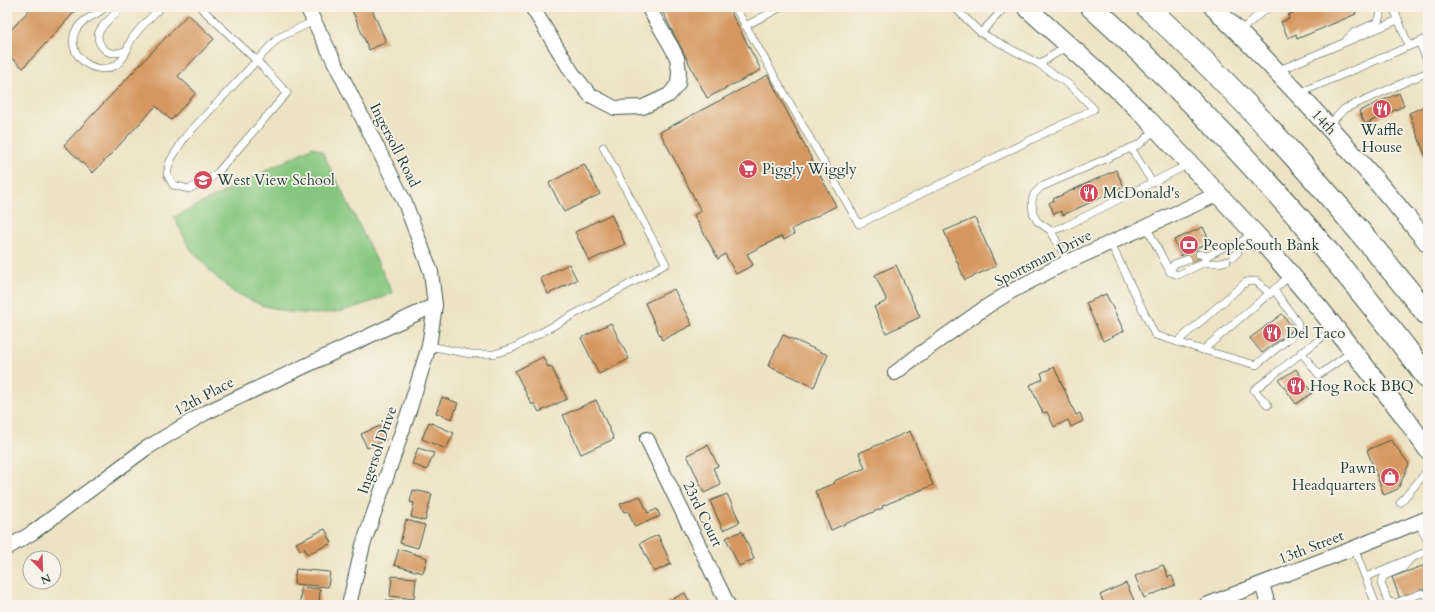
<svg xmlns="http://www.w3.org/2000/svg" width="1435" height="612" font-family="Cardo,serif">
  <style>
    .green { fill: #86c77f; stroke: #52825a }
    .building { fill: #d5975e }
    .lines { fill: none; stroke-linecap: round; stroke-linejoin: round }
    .service-casing { stroke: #3e5649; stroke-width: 8 }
    .minor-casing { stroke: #3e5649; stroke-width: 16 }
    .tertiary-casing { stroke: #3e5649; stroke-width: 20 }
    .trunk-casing { stroke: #3e5649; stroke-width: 24 }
    .service { stroke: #fff; stroke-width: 7 }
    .minor { stroke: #fff; stroke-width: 14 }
    .tertiary { stroke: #fff; stroke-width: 18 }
    .trunk { stroke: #fff; stroke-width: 22 }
    .labels { text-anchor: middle; stroke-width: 3.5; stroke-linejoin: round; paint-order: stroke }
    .street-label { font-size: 15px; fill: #1f3d34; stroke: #f7f3e8 }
    .poi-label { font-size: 15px; fill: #1f3d34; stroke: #f7f3e8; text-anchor: start }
  </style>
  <rect width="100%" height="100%" fill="#f7f3e8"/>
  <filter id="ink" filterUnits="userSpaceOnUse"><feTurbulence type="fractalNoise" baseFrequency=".025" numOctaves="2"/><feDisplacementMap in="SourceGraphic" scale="8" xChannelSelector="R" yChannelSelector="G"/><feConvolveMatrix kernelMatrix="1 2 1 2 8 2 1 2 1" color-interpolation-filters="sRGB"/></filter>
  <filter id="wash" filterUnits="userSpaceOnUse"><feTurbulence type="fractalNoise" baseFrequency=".012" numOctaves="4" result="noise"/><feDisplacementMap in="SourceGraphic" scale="16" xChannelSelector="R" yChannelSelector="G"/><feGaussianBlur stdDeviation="0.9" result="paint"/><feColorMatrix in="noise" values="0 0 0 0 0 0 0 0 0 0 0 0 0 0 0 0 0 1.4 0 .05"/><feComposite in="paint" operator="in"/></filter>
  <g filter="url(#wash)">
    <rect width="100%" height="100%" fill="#ede2c3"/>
    <polygon class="green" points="313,147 322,151 393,293 371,302 343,311 317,314 288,312 261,305 233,292 213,274 189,247 174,217"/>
    <g id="blocks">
      <g class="building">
        <polygon points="32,7 79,7 23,68 7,54 7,34"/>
        <polygon points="358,7 371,7 386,42 369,50 352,10"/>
        <polygon points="660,7 728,7 761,70 707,98"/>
        <polygon points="1307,7 1353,7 1356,14 1297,39 1296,34 1288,38 1281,22 1289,19 1288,15"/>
        <polygon points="188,14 214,39 178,76 196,93 171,120 156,106 93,173 64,145"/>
        <polygon points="768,75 836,206 792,229 794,234 784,240 782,236 747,254 753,265 736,274 725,254 718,259 694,215 701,211 660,132"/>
        <polygon points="1399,93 1404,106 1365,124 1359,111"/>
        <polygon points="1428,105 1428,163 1409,113"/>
        <polygon points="584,164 600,194 564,212 549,183"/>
        <polygon points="1116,170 1124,187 1063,215 1061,211 1054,214 1049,203 1054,200 1053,199"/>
        <polygon points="611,214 625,244 589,261 575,232"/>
        <polygon points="975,218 996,266 965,280 944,231"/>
        <polygon points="1203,227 1210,242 1196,248 1200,258 1190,263 1186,253 1181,256 1174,240"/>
        <polygon points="569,264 577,280 548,294 540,278"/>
        <polygon points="896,265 920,317 886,333 874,307 887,301 875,275"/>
        <polygon points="674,289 692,325 662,340 645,303"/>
        <polygon points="1106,294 1124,331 1103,341 1086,303"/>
        <polygon points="1282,314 1294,329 1262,353 1250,338"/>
        <polygon points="611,323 629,359 599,374 581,338"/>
        <polygon points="783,335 828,355 814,387 768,366"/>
        <polygon points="543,357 548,367 551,366 567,399 539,412 534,403 532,405 515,371"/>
        <polygon points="1054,367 1076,415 1080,413 1083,421 1071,427 1068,420 1054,427 1047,412 1043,413 1030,385 1043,379 1041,373"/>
        <polygon points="1296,369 1312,393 1296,404 1279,380"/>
        <polygon points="442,397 458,403 452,419 436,413"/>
        <polygon points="596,400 614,439 581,454 563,415"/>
        <polygon points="429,422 454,433 446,449 422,439"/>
        <polygon points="380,426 386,440 367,448 361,434"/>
        <polygon points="910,431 933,485 882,506 883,508 831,530 815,491 835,483 834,481 865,468 859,453"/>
        <polygon points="1391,440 1409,464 1398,489 1384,495 1367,450"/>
        <polygon points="708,445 718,466 713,468 721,485 704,493 687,455"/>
        <polygon points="418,448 434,453 427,470 412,464"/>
        <polygon points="413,490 432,494 425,521 411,517 414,503 410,502"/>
        <polygon points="727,494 740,522 723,530 710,501"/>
        <polygon points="640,496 648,513 657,509 660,516 635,527 628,511 624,512 620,504"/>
        <polygon points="406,520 425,525 418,548 400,543"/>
        <polygon points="325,529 332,543 307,554 304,548 300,550 296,543"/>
        <polygon points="742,531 754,559 739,566 726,538"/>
        <polygon points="658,535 671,564 654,572 640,543"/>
        <polygon points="399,549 427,558 423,573 394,565"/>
        <polygon points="1428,564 1428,588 1400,599 1392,577"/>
        <polygon points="1163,565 1168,577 1172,576 1175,585 1144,598 1135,576"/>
        <polygon points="296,569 330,572 328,587 294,584"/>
        <polygon points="392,576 416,578 414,599 390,596"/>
        <polygon points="1126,583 1134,600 1124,605 1105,605 1100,595"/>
        <polygon points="301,587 320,589 319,605 300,605"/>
        <polygon points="685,593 691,605 667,605 666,602"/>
        <polygon points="386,600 407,604 407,605 385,605"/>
        <polygon points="774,600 777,605 764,605"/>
      </g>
    </g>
  </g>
  <g filter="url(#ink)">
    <use href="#blocks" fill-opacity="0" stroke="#3e5649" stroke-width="1"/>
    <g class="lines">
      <g class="service-casing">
        <g id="service">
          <path d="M105,7c-9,10 -22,10 -29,23 -12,24 18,48 40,35 9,-6 10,-14 14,-23 4,-9 23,-27 31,-35"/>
          <path d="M122,7c-7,7 -16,14 -22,23 -6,10 4,24 15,23 4,0 9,-2 12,-3"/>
          <polyline points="200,7 257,61 287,93 218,172 211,178 189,189 173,185 167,174 170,161 185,137 278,38 314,21"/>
          <polyline points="735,7 859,224 1094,109 1071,86 1039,64 1069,45"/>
          <polyline points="954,7 981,33 1039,64"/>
          <polyline points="1393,7 1409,46"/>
          <polyline points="745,26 782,7"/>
          <polyline points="1239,32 1263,11 1271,7"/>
          <polyline points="981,33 1005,7"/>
          <polyline points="1347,39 1353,33 1378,22 1381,12 1379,7"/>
          <polyline points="1419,42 1428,38"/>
          <polyline points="1277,71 1398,20"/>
          <polyline points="1300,96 1309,89 1419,42 1428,62"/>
          <polyline points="1328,126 1344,109 1428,72"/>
          <polyline points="1156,129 1140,144 1041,187 1034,194 1032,201 1033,213 1037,221 1051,231 1066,226 1189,164"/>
          <polyline points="1131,148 1152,182"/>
          <polyline points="1146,226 1170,272 1174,264 1188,259"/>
          <polyline points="1051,231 1068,262"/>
          <polyline points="1111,244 1155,335 1203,350 1291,275"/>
          <polyline points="1199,254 1207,256"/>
          <polyline points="1233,257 1238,252 1237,245"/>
          <polyline points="1203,263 1220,263 1227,261"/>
          <polyline points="1170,272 1178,275 1203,263 1207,256 1228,245 1237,245 1254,232"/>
          <polyline points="1177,342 1246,282 1256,281 1270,294"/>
          <polyline points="429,346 471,354 494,354 513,348 666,264 603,147"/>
          <polyline points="1203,350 1256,365 1297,332 1298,323 1274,290"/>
          <polyline points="1301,352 1319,375 1353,351"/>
          <polyline points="1268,405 1254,390 1334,328"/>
          <polyline points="1400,503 1428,470"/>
          <polyline points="1418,522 1428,542"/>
          <polyline points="1354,548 1376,605"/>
          <polyline points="1410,559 1403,568 1384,576 1381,583 1388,602 1395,603 1422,593 1427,596"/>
          <polyline points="1366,577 1428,551"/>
        </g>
      </g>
      <g class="minor-casing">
        <g id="minor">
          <polyline points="307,7 405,203 431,272 435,305 429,346 409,411 363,545 349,605"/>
          <polyline points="532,7 573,74 590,95 615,108 643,107 669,95 678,84 679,71 677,58 671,46 648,7"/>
          <polyline points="895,373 917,356 986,307 1010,292 1059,266 1218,194"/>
          <polyline points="647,439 728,605"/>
          <polyline points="7,548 32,533 145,449 205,413 435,305"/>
          <polyline points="1262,584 1268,605"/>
          <polyline points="1206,605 1354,548 1428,518"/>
        </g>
      </g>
      <g class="tertiary-casing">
        <g id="tertiary">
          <polyline points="1026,7 1115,87 1145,116 1262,241 1321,310 1404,416 1428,450"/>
          <path d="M1213,7c76,74 148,153 215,236"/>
        </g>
      </g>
      <g class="trunk-casing">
        <g id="trunk">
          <path d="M1092,7c124,112 236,237 336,371"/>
          <path d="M1147,7c103,94 194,199 281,308"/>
        </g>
      </g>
      <use href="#service" class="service"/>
      <use href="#minor" class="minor"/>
      <use href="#tertiary" class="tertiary"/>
      <use href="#trunk" class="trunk"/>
    </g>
  </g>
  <defs>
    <g id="restaurant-disc" transform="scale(1)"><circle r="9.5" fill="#d1495b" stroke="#f7f3e8"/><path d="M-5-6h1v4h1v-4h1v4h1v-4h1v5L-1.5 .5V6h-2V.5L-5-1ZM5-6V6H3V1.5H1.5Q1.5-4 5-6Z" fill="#fff"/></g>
    <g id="supermarket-disc" transform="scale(1)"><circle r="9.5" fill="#d1495b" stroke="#f7f3e8"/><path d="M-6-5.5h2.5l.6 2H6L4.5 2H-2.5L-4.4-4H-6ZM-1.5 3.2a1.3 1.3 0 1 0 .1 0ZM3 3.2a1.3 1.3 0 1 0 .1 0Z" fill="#fff"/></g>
    <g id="school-disc" transform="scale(1)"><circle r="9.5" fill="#d1495b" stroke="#f7f3e8"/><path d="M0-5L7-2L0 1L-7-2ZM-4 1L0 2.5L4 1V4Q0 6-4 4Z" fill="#fff"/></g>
    <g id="bank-disc" transform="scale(1)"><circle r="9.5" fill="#d1495b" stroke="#f7f3e8"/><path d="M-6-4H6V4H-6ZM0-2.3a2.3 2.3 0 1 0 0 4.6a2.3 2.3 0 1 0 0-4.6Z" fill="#fff"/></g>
    <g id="shop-disc" transform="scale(1)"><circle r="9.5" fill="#d1495b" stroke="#f7f3e8"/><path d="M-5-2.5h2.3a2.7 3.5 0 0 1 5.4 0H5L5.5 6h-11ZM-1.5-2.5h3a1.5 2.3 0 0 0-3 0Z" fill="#fff"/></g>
  </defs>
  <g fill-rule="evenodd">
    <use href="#restaurant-disc" x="1382" y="109"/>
    <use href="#supermarket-disc" x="748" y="169"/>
    <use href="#school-disc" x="203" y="180"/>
    <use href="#restaurant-disc" x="1089" y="193"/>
    <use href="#bank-disc" x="1189" y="245"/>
    <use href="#restaurant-disc" x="1272" y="333"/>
    <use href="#restaurant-disc" x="1296" y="386"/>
    <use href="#shop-disc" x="1390" y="477"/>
  </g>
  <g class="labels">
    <g class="street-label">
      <text transform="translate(1324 122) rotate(47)" y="5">14th</text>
      <text transform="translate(395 145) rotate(63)" y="5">Ingersoll Road</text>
      <text transform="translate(1043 258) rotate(-27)" y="5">Sportsman Drive</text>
      <text transform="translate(204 396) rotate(-28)" y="5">12th Place</text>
      <text transform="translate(377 450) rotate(-71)" y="5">Ingersol Drive</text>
      <text transform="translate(703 514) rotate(64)" y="5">23rd Court</text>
      <text transform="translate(1311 547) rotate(-21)" y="5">13th Street</text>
    </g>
    <g class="poi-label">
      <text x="1382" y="135" text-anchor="middle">Waffle<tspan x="1382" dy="17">House</tspan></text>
      <text x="762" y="174">Piggly Wiggly</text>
      <text x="217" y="185">West View School</text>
      <text x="1103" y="198">McDonald's</text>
      <text x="1203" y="250">PeopleSouth Bank</text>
      <text x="1286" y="338">Del Taco</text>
      <text x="1310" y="391">Hog Rock BBQ</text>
      <text x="1376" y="473" text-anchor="end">Pawn<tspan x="1376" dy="17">Headquarters</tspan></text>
    </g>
  </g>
  <rect width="1435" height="612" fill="none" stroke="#f7f3e8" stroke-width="24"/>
  <g transform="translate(42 570) rotate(157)"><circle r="19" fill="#f7f3e8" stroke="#a1aaa0"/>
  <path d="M0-3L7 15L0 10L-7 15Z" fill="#d1495b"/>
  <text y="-6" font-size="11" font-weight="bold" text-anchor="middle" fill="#1f3d34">N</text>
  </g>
</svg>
